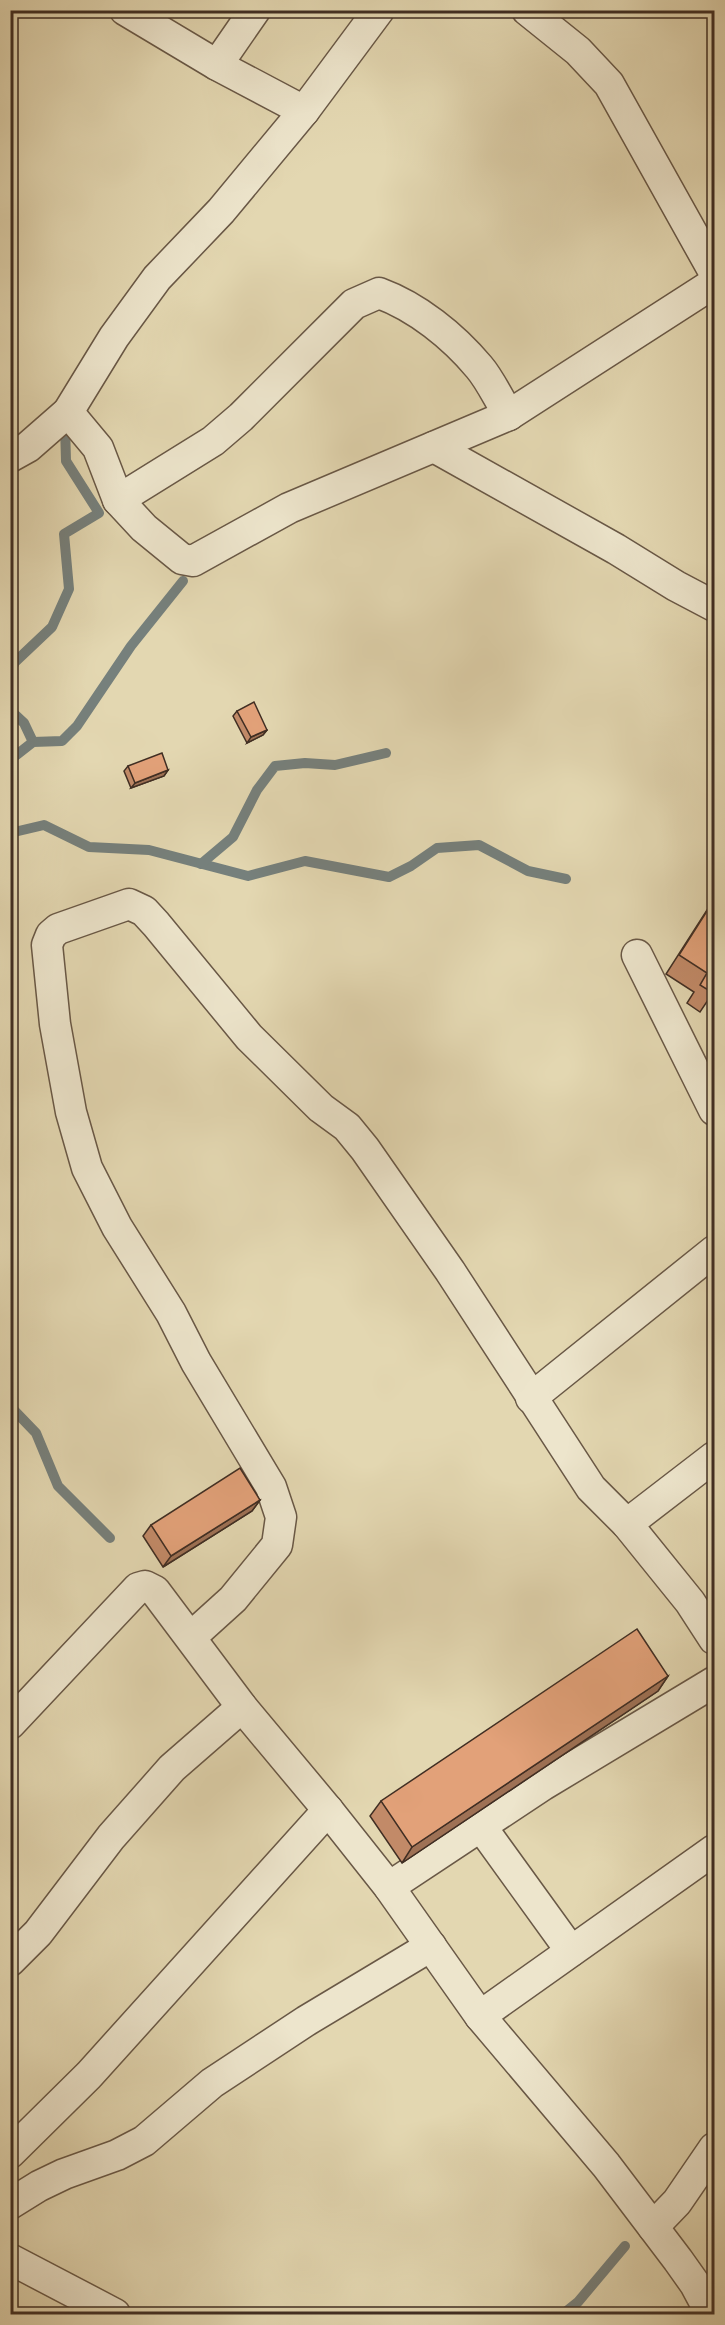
<svg xmlns="http://www.w3.org/2000/svg" width="725" height="2325" font-family="Cardo,serif">
  <style>
    .lines { fill: none; stroke-linecap: round; stroke-linejoin: round }
    .stream { stroke: #76807c; stroke-width: 10 }
    .street-casing { stroke: #695846; stroke-width: 33 }
    .street { stroke: #ede5cc; stroke-width: 30 }
    .wall { fill: #c28a68; stroke: #402e23; stroke-width: 1.5 }
    .shaded-wall { fill: #9e7155; stroke: #402e23; stroke-width: 1.5 }
    .building { fill: #e2a179; stroke: #402e23; stroke-width: 1.5 }
  </style>
  <rect width="100%" height="100%" fill="#e3d7b1"/>
  <filter id="stains"><feTurbulence type="fractalNoise" baseFrequency=".00333" numOctaves="4"/><feColorMatrix values="0 0 0 0 .2 0 0 0 0 .09 0 0 0 0 .02 0 0 0 .5 -.17"/></filter>
  <radialGradient id="worn" r=".72"><stop offset=".6" stop-color="#630" stop-opacity="0"/><stop offset="1" stop-color="#630" stop-opacity=".3"/></radialGradient>
  <g class="lines">
    <g class="stream">
      <polyline points="10,672 15,662 52,627 69,589 64,534 99,513 66,461 65,425"/>
      <polyline points="10,710 24,723 33,742"/>
      <polyline points="10,760 33,742 62,741 77,726 131,646 183,581"/>
      <polyline points="10,833 44,825 89,847 149,850 248,876 305,861 389,877 411,866 437,848 479,845 528,871 566,879"/>
      <polyline points="201,864 233,837 257,790 275,766 305,763 335,765 386,753"/>
      <polyline points="10,1406 36,1433 58,1486 110,1538"/>
      <polyline points="563,2314 578,2302 625,2246"/>
    </g>
    <g class="street-casing">
      <g id="street">
        <polyline points="125,10 217,65 304,111"/>
        <polyline points="527,10 578,51 609,84 714,272"/>
        <polyline points="217,65 255,10"/>
        <polyline points="68,412 98,448 118,500 144,528 182,559 193,561 289,508 509,415 714,283"/>
        <polyline points="434,447 616,549 676,586 714,606"/>
        <polyline points="10,457 28,447 68,412 114,337 157,278 221,211 304,111 379,10"/>
        <path d="M118,500l95,-59 28,-24 113,-113 25,-11c38,14 74,43 100,74 12,14 20,33 30,48"/>
        <polyline points="637,955 714,1110"/>
        <polyline points="531,1398 714,1251"/>
        <polyline points="627,1524 714,1457"/>
        <polyline points="191,1637 233,1599 277,1545 281,1517 271,1487 196,1362 171,1313 117,1227 87,1168 71,1112 55,1024 47,945 51,935 58,929 129,904 144,911 156,924 249,1037 321,1108 347,1127 365,1149 450,1271 591,1488 627,1524 690,1602 714,1639"/>
        <polyline points="10,1724 138,1588 145,1586 155,1591 242,1707 328,1810 389,1887 480,2016 606,2165 678,2260 695,2284 711,2314"/>
        <polyline points="480,1825 571,1951"/>
        <polyline points="389,1887 543,1785 714,1682"/>
        <polyline points="10,1961 38,1933 111,1837 172,1768 242,1707"/>
        <polyline points="480,2016 714,1850"/>
        <polyline points="10,2153 89,2075 328,1810"/>
        <polyline points="10,2204 39,2186 64,2174 117,2155 144,2141 212,2083 306,2021 431,1946"/>
        <polyline points="653,2227 677,2202 714,2148"/>
        <polyline points="10,2259 115,2314"/>
      </g>
    </g>
    <use href="#street" class="street"/>
  </g>
  <g class="wall">
    <polygon points="237,711 267,730 263,735 247,743 233,716"/>
    <polygon points="128,766 168,770 164,776 131,788 124,771"/>
    <polygon points="714,899 714,1004 708,1000 700,1012 687,1003 694,992 666,974"/>
    <polygon points="260,1500 252,1511 163,1567 143,1536 151,1525"/>
    <polygon points="668,1676 658,1691 402,1863 370,1816 381,1801"/>
  </g>
  <g class="shaded-wall">
    <polygon points="267,730 263,735 247,743 251,737"/>
    <polygon points="168,770 164,776 131,788 135,783"/>
    <polygon points="260,1500 252,1511 163,1567 171,1556"/>
    <polygon points="668,1676 658,1691 402,1863 412,1847"/>
  </g>
  <g class="building">
    <polygon points="254,702 267,730 251,737 237,711"/>
    <polygon points="162,753 168,770 135,783 128,766"/>
    <polygon points="714,900 714,992 713,993 700,985 707,973 679,955"/>
    <polygon points="240,1468 260,1500 171,1556 151,1525"/>
    <polygon points="637,1629 668,1676 412,1847 381,1801"/>
  </g>
  <rect width="725" height="2325" fill="none" stroke="#e3d7b1" stroke-width="36"/>
  <rect x="12" y="12" width="701" height="2301" fill="none" stroke="#402e23" stroke-width="3"/>
  <rect x="18" y="18" width="689" height="2289" fill="none" stroke="#402e23" stroke-width="1.5"/>
  <rect width="100%" height="100%" filter="url(#stains)"/>
  <rect width="100%" height="100%" fill="url(#worn)"/>
</svg>
